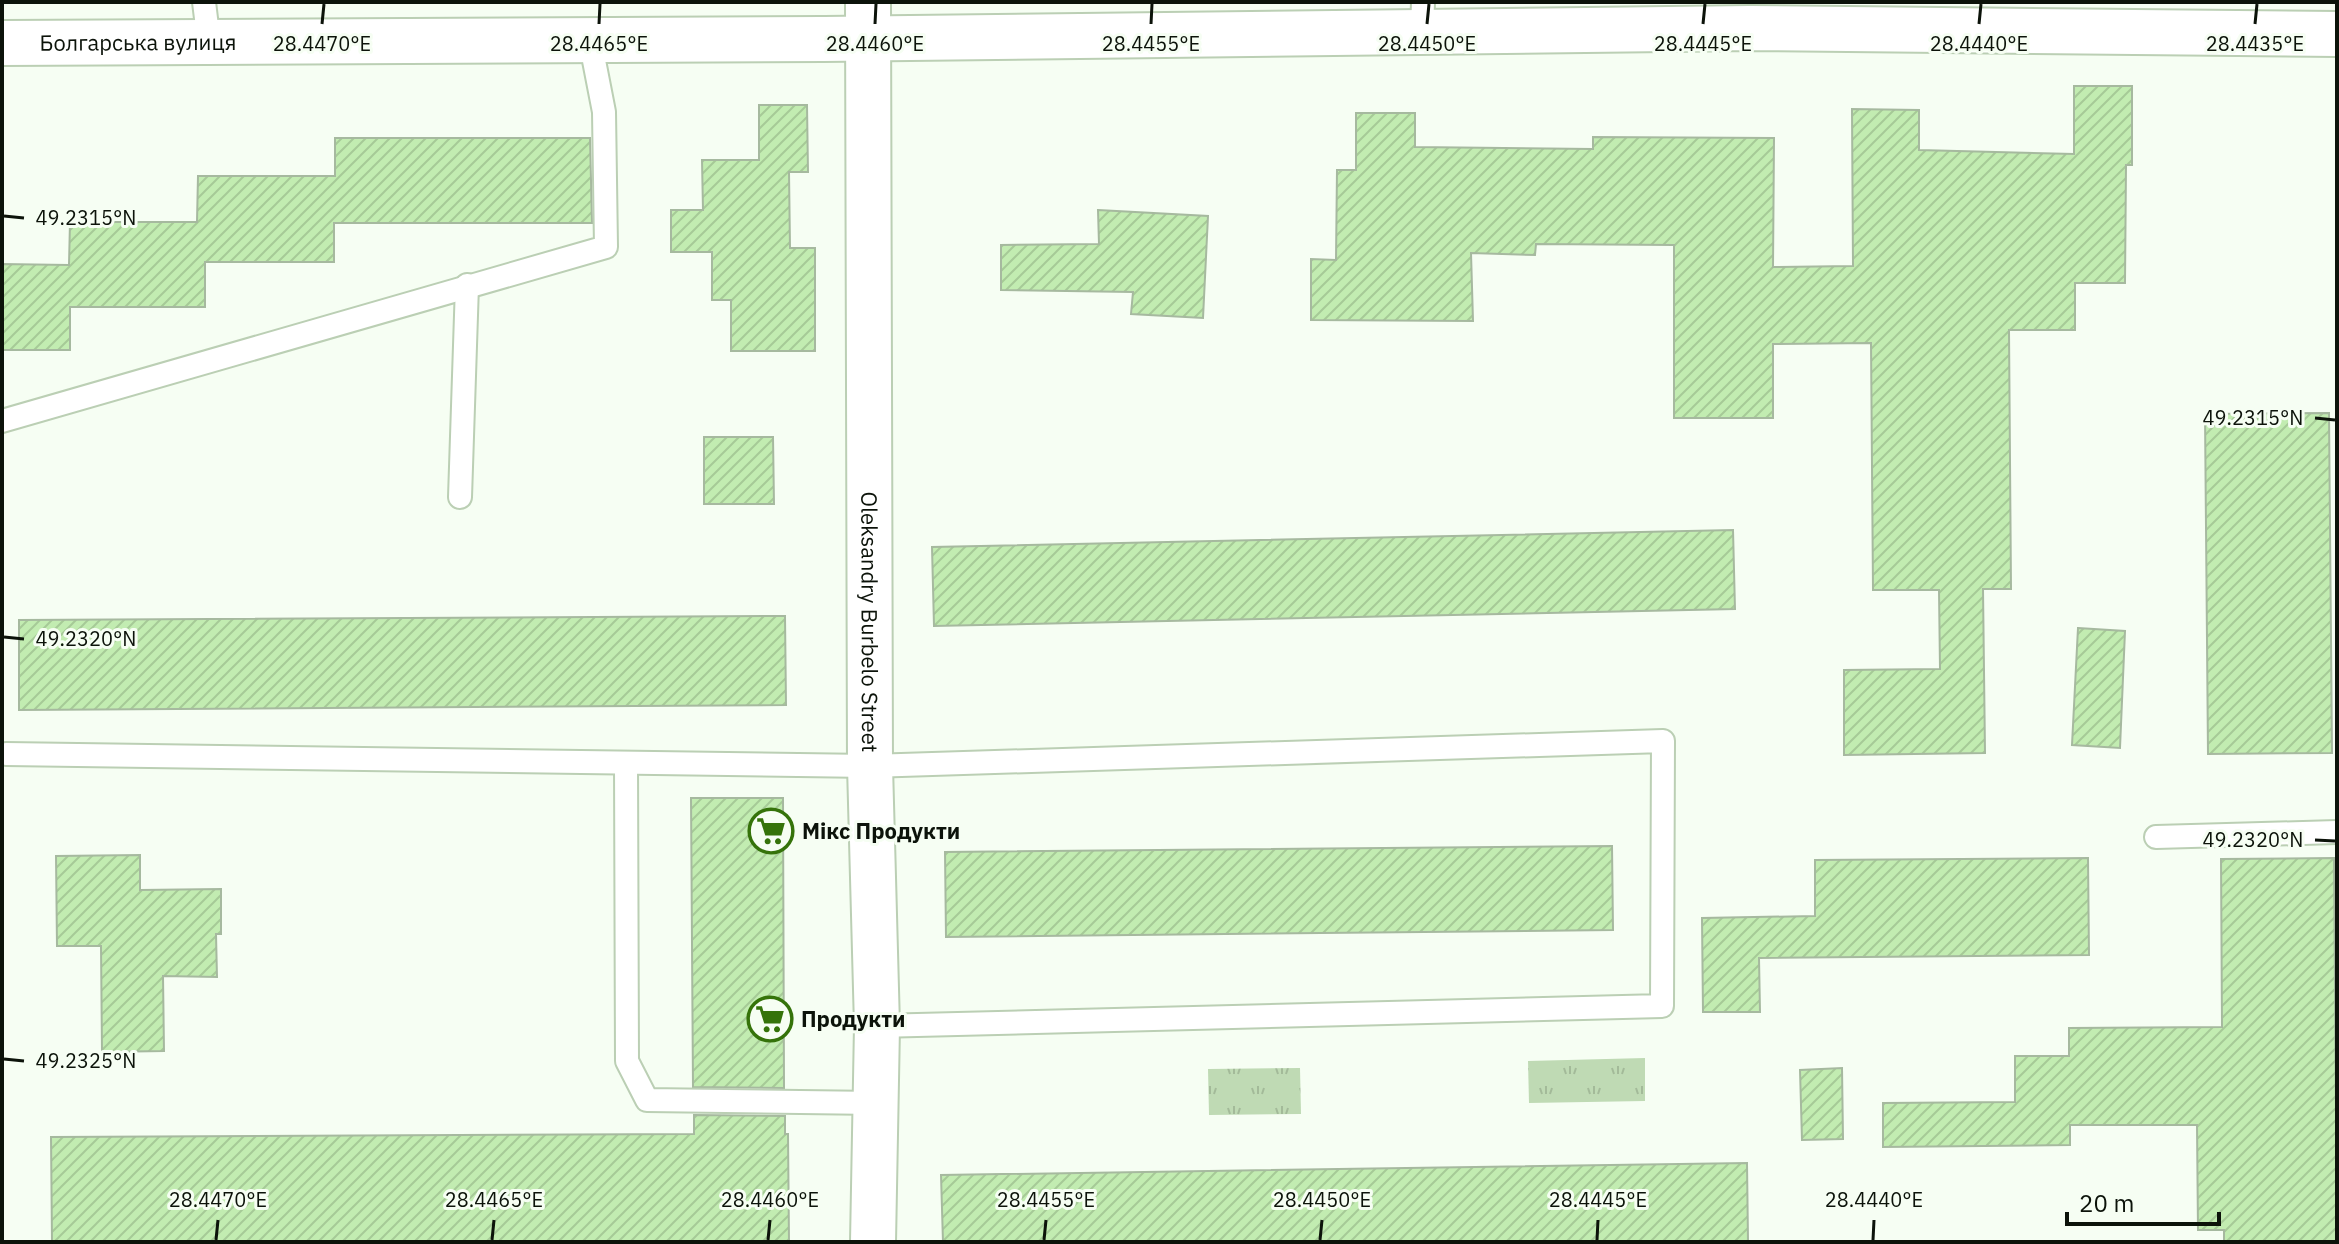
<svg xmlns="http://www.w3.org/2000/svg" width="2339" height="1244" font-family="'IBM Plex Sans',sans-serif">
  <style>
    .park { fill: url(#park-tufts) }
    .building { fill: url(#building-hatch); stroke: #a6b99f; stroke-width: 2 }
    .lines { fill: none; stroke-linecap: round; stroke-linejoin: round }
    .service-casing { stroke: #bbcfb4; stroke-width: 26 }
    .minor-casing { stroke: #bbcfb4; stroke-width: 48 }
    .service { stroke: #fff; stroke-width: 22 }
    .minor { stroke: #fff; stroke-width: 44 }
    .ticks { fill: none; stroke: #0c130a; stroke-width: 3 }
    .labels { text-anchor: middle; stroke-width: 6; stroke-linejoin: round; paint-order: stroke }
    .street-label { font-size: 22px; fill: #0c130a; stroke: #f6fef3 }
    .poi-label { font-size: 22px; font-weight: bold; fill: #0c130a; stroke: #f6fef3; text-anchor: start }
    .ticks-label { font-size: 20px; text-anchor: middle; fill: #0c130a; stroke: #f6fef3; stroke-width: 6; stroke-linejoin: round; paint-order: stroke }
  </style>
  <defs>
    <pattern id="park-tufts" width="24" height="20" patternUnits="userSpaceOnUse" patternTransform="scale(2)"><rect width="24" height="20" fill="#bfdab4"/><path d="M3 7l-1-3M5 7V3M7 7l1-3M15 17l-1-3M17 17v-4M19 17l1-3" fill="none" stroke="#a3ba99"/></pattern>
    <pattern id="building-hatch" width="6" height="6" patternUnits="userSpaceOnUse" patternTransform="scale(2)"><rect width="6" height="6" fill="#c2ecb1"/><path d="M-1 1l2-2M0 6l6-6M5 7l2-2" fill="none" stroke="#a6ca97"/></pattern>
  </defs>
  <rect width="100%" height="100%" fill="#f6fef3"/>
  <g class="park">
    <polygon points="1645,1058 1645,1101 1529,1103 1528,1061"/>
    <polygon points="1300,1068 1301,1114 1209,1115 1208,1069"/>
  </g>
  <g class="building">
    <polygon points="2074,86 2132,86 2132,165 2126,165 2125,283 2075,283 2075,330 2009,330 2011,589 1983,589 1985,753 1844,755 1844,670 1940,669 1939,590 1873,590 1871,343 1773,344 1773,418 1674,418 1674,245 1536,244 1535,255 1471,253 1473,321 1311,320 1311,259 1336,260 1337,170 1356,170 1356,113 1415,113 1415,147 1593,149 1593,137 1774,138 1773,267 1853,266 1852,109 1919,110 1919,150 2074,154"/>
    <polygon points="759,105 807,105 808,172 789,172 790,248 815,248 815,351 731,351 731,300 712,300 712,252 671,252 671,210 703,210 702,160 759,160"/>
    <polygon points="335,138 590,138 592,223 334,223 334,262 205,262 205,307 70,307 70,350 2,350 2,264 69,265 70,222 197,222 198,176 335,176"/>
    <polygon points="1098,210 1208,216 1203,318 1131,314 1133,292 1001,290 1001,245 1099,244"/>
    <polygon points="2329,413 2332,753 2208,754 2205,414"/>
    <polygon points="704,437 773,437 774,504 704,504"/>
    <polygon points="1733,530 1735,609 934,626 932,547"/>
    <polygon points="785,616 786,705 19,710 19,620"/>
    <polygon points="2078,628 2125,631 2120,748 2072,745"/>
    <polygon points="691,798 783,798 784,1088 693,1087"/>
    <polygon points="1612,846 1613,930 946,937 945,852"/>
    <polygon points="140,855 140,890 221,889 221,934 216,934 217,977 163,976 164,1051 102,1052 101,946 57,946 56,856"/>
    <polygon points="2088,858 2089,955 1759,958 1760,1012 1703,1012 1702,918 1815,916 1815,860"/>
    <polygon points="2334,858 2337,1242 2224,1242 2224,1230 2198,1230 2197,1125 2070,1125 2070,1145 1883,1147 1883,1103 2015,1102 2015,1056 2069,1056 2069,1028 2222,1027 2221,859"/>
    <polygon points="1842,1068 1843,1139 1802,1140 1800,1070"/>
    <polygon points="694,1115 785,1116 785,1134 788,1134 789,1242 52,1242 51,1137 694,1134"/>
    <polygon points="1747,1163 1748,1241 943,1242 941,1175"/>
  </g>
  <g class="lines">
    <g class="service-casing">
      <g id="service">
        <polyline points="204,2 209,43"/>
        <polyline points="1422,31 1423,2"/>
        <polyline points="2,421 606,247 604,112 590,40"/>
        <polyline points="460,497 467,285"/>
        <polyline points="6,754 870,766 1663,741 1662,1006 877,1026"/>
        <polyline points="626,763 627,1061 647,1100 877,1103"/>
        <polyline points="2156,837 2337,832"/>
      </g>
    </g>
    <g class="minor-casing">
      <g id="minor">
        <path id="s1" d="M868,2l2,764 7,260 -4,216"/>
        <path id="s2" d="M2,43l822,-4 926,-11 587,6"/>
      </g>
    </g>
    <use href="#service" class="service"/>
    <use href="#minor" class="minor"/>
  </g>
  <path class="ticks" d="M322,24l2,-20M599,24l1,-20M875,24l1,-20M1151,24l1,-20M1427,24l2,-20M1703,24l2,-20M1979,24l2,-20M2255,24l2,-20M4,216l20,2M2315,418l20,2M4,637l20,2M2315,840l20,1M4,1059l20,2M216,1240l2,-20M492,1240l2,-20M768,1240l2,-20M1044,1240l2,-20M1320,1240l2,-20M1597,1240l1,-20M1873,1240l1,-20"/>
  <defs>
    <g id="supermarket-ring" transform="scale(2.3)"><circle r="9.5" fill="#f6fef3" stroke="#35730a" stroke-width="1.5"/><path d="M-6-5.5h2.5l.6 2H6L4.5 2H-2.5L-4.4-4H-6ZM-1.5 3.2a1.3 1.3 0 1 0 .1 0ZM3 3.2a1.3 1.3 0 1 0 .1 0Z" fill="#35730a"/></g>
  </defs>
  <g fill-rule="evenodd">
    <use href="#supermarket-ring" x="771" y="831"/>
    <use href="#supermarket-ring" x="770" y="1019"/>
  </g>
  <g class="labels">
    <g class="street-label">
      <text dy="8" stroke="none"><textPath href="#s2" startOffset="136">Болгарська вулиця</textPath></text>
      <text dy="8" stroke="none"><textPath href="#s1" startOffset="620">Oleksandry Burbelo Street</textPath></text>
    </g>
    <g class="poi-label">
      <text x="802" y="839">Мікс Продукти</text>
      <text x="801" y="1027">Продукти</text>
    </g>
  </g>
  <g class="ticks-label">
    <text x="322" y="51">28.4470°E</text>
    <text x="599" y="51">28.4465°E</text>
    <text x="875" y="51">28.4460°E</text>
    <text x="1151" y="51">28.4455°E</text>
    <text x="1427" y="51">28.4450°E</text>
    <text x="1703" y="51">28.4445°E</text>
    <text x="1979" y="51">28.4440°E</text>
    <text x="2255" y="51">28.4435°E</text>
    <text x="86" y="225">49.2315°N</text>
    <text x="2253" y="425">49.2315°N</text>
    <text x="86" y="646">49.2320°N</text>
    <text x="2253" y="847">49.2320°N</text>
    <text x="86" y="1068">49.2325°N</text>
    <text x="218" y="1207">28.4470°E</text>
    <text x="494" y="1207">28.4465°E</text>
    <text x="770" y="1207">28.4460°E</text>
    <text x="1046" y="1207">28.4455°E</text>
    <text x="1322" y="1207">28.4450°E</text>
    <text x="1598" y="1207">28.4445°E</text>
    <text x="1874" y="1207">28.4440°E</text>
  </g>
  <rect width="2339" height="1244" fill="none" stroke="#0c130a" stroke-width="8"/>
  <path d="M2067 1212v12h152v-12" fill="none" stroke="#0c130a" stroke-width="4"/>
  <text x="2079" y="1212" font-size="24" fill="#0c130a" stroke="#f6fef3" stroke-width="6" paint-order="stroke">20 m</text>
</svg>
